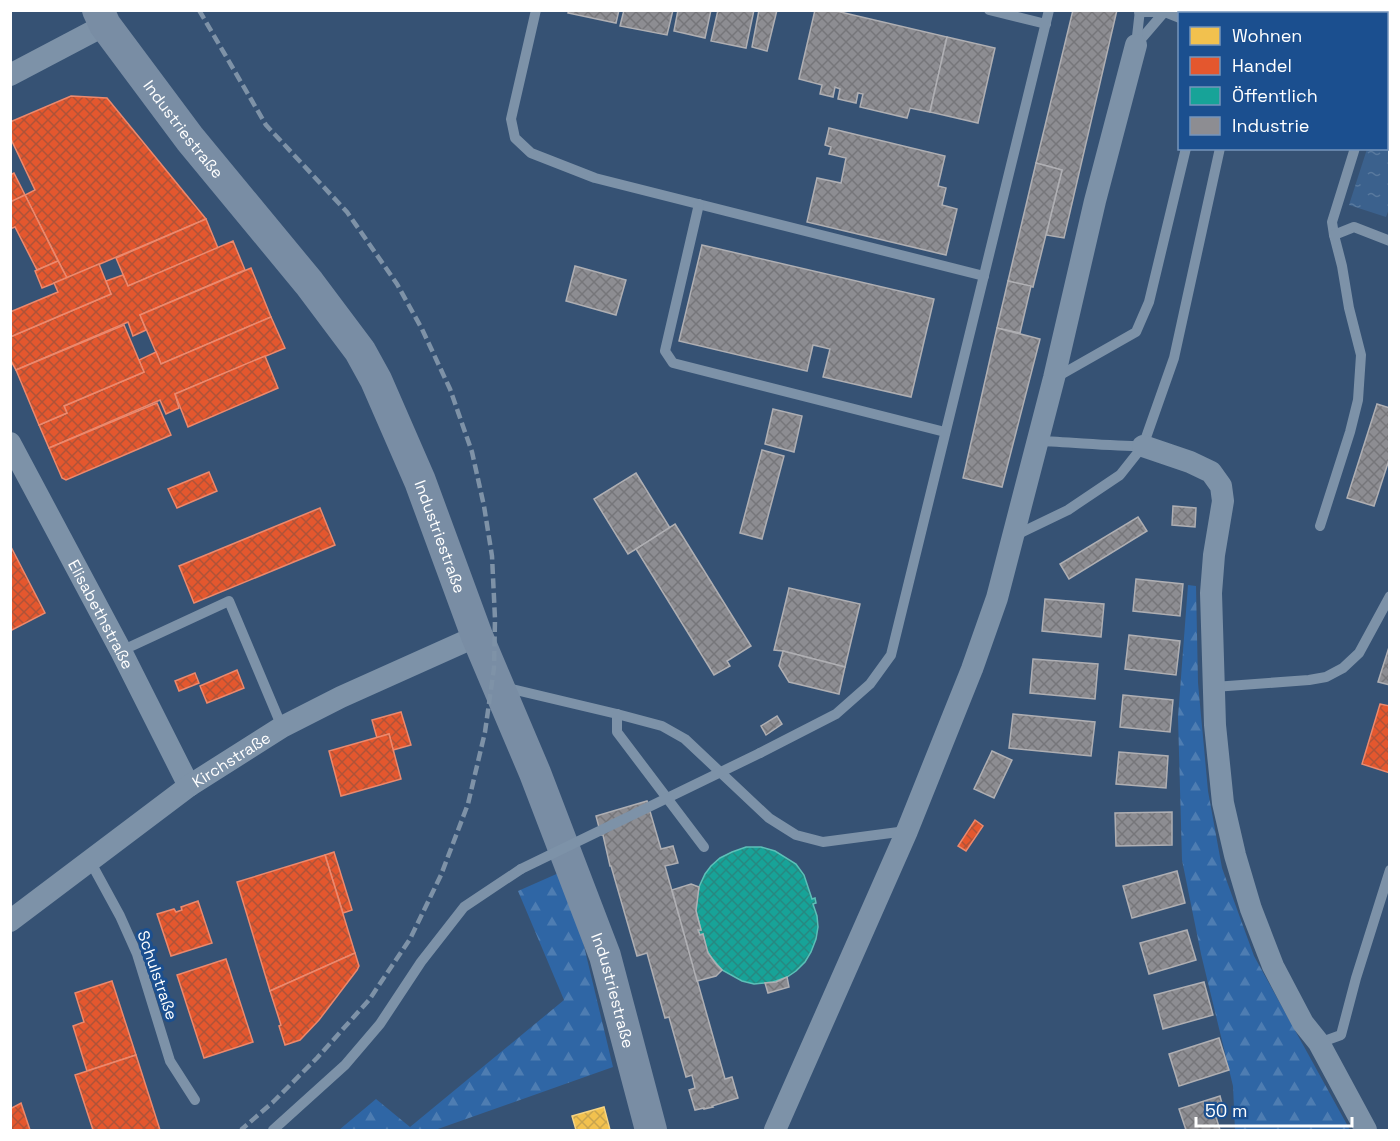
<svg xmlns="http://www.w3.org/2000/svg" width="1400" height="1141" font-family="'Space Grotesk',sans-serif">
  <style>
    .forest { fill: url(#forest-firs) }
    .water { fill: url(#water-ripples) }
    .homes { fill: url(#homes-cross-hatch); stroke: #f6d483; stroke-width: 1.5 }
    .shops { fill: url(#shops-cross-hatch); stroke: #ec896d; stroke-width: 1.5 }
    .public { fill: url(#public-cross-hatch); stroke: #5dbfb7; stroke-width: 1.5 }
    .industry { fill: url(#industry-cross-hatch); stroke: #afafb3; stroke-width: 1.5 }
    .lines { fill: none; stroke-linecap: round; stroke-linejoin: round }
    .service { stroke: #7d92a8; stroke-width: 10 }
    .minor { stroke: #7d92a8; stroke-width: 22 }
    .secondary { stroke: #798da4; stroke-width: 32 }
    .rail { stroke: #7e92a7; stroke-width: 4.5; stroke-dasharray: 10 4.5; stroke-linecap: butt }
    .service-bridge { stroke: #7d92a8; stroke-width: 10 }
    .labels { text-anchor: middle; stroke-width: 6; stroke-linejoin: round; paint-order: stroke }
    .street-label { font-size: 16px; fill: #fff; stroke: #1b4f8f }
  </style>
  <defs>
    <pattern id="forest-firs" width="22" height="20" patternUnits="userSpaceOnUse" patternTransform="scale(1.5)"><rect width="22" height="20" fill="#2f66a5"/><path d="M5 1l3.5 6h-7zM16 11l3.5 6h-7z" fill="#4e7db2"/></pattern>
    <pattern id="water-ripples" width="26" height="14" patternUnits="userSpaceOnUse" patternTransform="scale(1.5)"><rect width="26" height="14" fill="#3b618d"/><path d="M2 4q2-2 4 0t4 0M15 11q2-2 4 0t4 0" fill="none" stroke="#58799e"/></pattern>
    <pattern id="homes-cross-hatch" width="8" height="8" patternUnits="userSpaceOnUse" patternTransform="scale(1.5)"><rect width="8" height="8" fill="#f2c14e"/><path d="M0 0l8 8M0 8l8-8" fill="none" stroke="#c8a44e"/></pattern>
    <pattern id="shops-cross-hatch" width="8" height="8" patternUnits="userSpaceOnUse" patternTransform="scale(1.5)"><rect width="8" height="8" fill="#e4572e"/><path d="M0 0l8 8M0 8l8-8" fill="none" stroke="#af5338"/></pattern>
    <pattern id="public-cross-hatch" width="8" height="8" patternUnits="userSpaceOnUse" patternTransform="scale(1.5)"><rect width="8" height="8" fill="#17a398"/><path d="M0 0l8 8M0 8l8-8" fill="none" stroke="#278981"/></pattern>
    <pattern id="industry-cross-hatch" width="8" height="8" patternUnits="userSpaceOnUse" patternTransform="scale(1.5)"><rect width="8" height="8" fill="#8d8d92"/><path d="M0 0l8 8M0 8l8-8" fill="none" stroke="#76767a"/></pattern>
  </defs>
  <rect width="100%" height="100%" fill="#365274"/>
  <g class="forest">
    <polygon points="1188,585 1196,586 1198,683 1208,791 1222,868 1254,956 1350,1130 1235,1130 1233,1086 1201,954 1182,860 1178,717"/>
    <polygon points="561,872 577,917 613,1067 435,1130 339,1130 376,1099 410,1127 564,1000 518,891"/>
  </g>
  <polygon class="water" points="1389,78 1390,206 1386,217 1349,205 1367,149 1386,148 1386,87"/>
  <polygon class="homes" points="604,1107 610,1130 576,1130 572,1116"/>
  <g class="shops">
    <polygon points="71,96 107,98 206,219 67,278 25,195 35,190 10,137 10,122"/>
    <polygon points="14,173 25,195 11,202 10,175"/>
    <polygon points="25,195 58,261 37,270 15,227 10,229 10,202"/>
    <polygon points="206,219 218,248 128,286 116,258"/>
    <polygon points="233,241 245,270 140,315 146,330 133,336 128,322 16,370 10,359 10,337 111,294 106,281 123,275 128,286"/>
    <polygon points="58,261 67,278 42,288 35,271"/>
    <polygon points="99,264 111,294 10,337 10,312 58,292 54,283"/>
    <polygon points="251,268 271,317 161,364 140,315"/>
    <polygon points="271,317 285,348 175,394 179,408 166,414 160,400 49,448 39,425 67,413 64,406 144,372 139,360 156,352 161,364"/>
    <polygon points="124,325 144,372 64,406 67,413 39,425 16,370"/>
    <polygon points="265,356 278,388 188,427 175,394"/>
    <polygon points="157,403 171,435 66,480 62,478 49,448"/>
    <polygon points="209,472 217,491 177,508 168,489"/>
    <polygon points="320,508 335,545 194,603 179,566"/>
    <polygon points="10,545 45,613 10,631"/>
    <polygon points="237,670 244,688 207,703 200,686"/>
    <polygon points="195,673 199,683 179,691 175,681"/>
    <polygon points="1380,704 1390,706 1390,773 1362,764"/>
    <polygon points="401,712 411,745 393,750 389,734 377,738 372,720"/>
    <polygon points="389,734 401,779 341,796 329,751"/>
    <polygon points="975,820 983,826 966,851 958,846"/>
    <polygon points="334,852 352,910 343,913 325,855"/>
    <polygon points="325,855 355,953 270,991 237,882"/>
    <polygon points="198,901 212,943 171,956 157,914 174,909 176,912 182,910 181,907"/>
    <polygon points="355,953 359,966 357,970 319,1020 300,1040 285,1045 279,1026 281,1025 270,991"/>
    <polygon points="226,959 253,1042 204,1058 177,975"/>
    <polygon points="112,981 136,1055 87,1071 73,1026 84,1022 75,993"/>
    <polygon points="136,1055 160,1130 93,1130 75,1075"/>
    <polygon points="21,1103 30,1130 10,1130 10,1109"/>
  </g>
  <polygon class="public" points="746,847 761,847 775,851 796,864 804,875 812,899 815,898 816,903 813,904 817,916 818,927 816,939 811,952 805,962 796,971 787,977 773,982 754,984 742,981 722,970 711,957 706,949 703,934 700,935 698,930 701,930 696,911 697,897 699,887 705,874 711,866 720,858 732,852"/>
  <g class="industry">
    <polygon points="569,10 619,10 616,23 568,13"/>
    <polygon points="624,10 673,10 667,35 620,26"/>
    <polygon points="678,10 711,10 705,38 674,31"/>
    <polygon points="718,10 754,10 746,48 711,41"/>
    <polygon points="759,10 777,10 767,51 752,47"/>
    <polygon points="815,10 832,10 947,37 930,112 910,108 907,118 860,107 863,94 858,93 856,103 838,99 840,89 835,87 833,97 820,94 822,85 799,79"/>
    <polygon points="1073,10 1117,10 1064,238 1046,235 1062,170 1036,163"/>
    <polygon points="947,37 995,48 978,123 930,112"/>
    <polygon points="829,128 945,156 938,186 946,188 942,205 957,209 946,255 807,222 817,178 841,183 846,158 829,154 831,147 825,145"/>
    <polygon points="1036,163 1062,170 1033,287 1008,281"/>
    <polygon points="702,245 934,299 911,397 823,377 830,349 813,345 807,371 679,341"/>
    <polygon points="575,266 626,280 616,315 566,301"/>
    <polygon points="1008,281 1031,286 1020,333 997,328"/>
    <polygon points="997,328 1040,339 1002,487 963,478"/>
    <polygon points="1377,404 1390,408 1390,457 1374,506 1347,498"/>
    <polygon points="773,409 802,416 794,452 765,444"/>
    <polygon points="762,450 784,456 762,539 740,533"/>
    <polygon points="636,473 670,528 628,554 594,499"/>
    <polygon points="1173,506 1196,508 1195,527 1172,525"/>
    <polygon points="1138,517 1147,531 1069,579 1060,564"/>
    <polygon points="675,524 751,646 727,661 730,666 714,675 636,549"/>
    <polygon points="1136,579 1183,584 1180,616 1133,611"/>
    <polygon points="789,588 860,604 845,667 783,651 774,650"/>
    <polygon points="1045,599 1104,604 1101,637 1042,631"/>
    <polygon points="1129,635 1180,641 1176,675 1125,669"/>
    <polygon points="1390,644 1390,685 1378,682"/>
    <polygon points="783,651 845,667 839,694 789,682 779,666"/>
    <polygon points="1033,659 1098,664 1095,699 1030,693"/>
    <polygon points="1123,695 1173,700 1170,732 1120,727"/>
    <polygon points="1013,714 1095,722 1091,756 1009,748"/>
    <polygon points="777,716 782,724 766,735 761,726"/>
    <polygon points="992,751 1012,760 994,798 974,789"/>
    <polygon points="1119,752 1168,756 1166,788 1116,784"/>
    <polygon points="647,801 661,849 673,846 678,863 665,866 725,1079 732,1077 738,1098 712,1106 713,1107 704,1109 704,1108 695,1110 689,1090 695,1088 692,1075 686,1077 669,1017 665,1018 647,953 637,956 611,866 610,866 603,835 601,835 596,816"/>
    <polygon points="1172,812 1172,845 1116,846 1115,813"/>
    <polygon points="1177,871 1185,903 1132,918 1123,886"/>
    <polygon points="691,884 699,887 696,911 701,930 698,930 700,935 703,934 708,953 716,964 722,970 716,976 697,981 672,890"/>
    <polygon points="1187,930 1196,960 1149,974 1140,943"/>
    <polygon points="787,977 789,987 768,993 765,983 776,982"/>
    <polygon points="1204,982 1213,1015 1163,1029 1154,995"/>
    <polygon points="1219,1038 1229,1070 1179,1086 1169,1054"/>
    <polygon points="1220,1096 1225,1115 1216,1117 1220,1130 1186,1130 1179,1109"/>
  </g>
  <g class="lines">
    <g class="service">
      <polyline points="536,10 511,119 515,138 531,153 595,178 984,276"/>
      <polyline points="989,10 1046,24"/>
      <polyline points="1139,12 1165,12 1180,18"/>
      <polyline points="1251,14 1251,10"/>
      <polyline points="1136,45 1166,10"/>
      <polyline points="1136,45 1140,10"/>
      <polyline points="1386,47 1390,37"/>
      <polyline points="699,204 665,351 673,363 945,432"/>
      <polyline points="1334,235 1332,222 1355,148"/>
      <polyline points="1055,378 1136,332 1149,302 1186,148"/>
      <path d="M1038,441c35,1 70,5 105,5"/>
      <polyline points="1320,526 1350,432 1358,400 1361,355 1349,308 1342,266 1334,235 1354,227 1390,241"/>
      <polyline points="1014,536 1068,510 1120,475 1143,446 1174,358 1220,148"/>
      <polyline points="121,651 229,601 282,727"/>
      <polyline points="503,687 617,714 662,726 685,739 769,818 796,835 823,842 906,831"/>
      <polyline points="1214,687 1309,680 1326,677 1343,668 1359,653 1390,596"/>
      <polyline points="617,714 617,732 704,847"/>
      <polyline points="760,753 836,714 870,684 891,655 1049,10"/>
      <polyline points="90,861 120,916 137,954 170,1061 195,1100"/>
      <polyline points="1319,1043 1341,1035 1356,978 1390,870"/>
      <polyline points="273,1130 345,1065 380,1024 421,962 464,907 521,869"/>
    </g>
    <g class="minor">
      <polyline points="10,75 105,25"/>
      <path id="s1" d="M10,443l111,208 68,135"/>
      <polyline points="1143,446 1190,462 1211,472 1221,486 1223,501 1214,555 1211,593 1215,725 1223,803 1235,855 1251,909 1273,966 1303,1023 1319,1043 1366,1130"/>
      <path id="s2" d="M10,921l179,-135 93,-59 59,-30 136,-61"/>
      <polyline points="775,1130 907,831 972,669 997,598 1054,378 1095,201 1136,45"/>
    </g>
    <path class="secondary" id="s3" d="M98,10l7,15 85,114 119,144 51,68 16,29 44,101 57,155 58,137 70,183 46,174"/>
    <polyline class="rail" points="199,10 266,125 347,212 397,284 422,329 450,389 472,452 484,506 492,556 495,619 494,668 485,732 468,804 441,875 410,939 369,1000 317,1058 273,1102 241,1130"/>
    <polyline class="service-bridge" points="521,869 760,753"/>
  </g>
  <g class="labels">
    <g class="street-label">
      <text dy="6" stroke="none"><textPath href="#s3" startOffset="147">Industriestraße</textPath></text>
      <text dy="6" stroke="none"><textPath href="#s3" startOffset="633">Industriestraße</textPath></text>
      <text dy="6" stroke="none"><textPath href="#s1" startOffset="194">Elisabethstraße</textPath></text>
      <text dy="6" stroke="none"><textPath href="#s2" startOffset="274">Kirchstraße</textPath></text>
      <text transform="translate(158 975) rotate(71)" y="6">Schulstraße</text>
      <text dy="6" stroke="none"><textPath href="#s3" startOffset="1119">Industriestraße</textPath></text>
    </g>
  </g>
  <rect width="1400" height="1141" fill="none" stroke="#ffffff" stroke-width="24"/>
  <rect x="1178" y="12" width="210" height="138" fill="#1b4f8f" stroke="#7695bc" stroke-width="1.5"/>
  <rect x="1190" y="27" width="30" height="18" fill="#f2c14e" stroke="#7695bc" stroke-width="1.5"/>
  <text x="1232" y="42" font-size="18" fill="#ffffff">Wohnen</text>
  <rect x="1190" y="57" width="30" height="18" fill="#e4572e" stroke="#7695bc" stroke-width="1.5"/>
  <text x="1232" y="72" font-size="18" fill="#ffffff">Handel</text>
  <rect x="1190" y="87" width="30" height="18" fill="#17a398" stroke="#7695bc" stroke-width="1.5"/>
  <text x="1232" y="102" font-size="18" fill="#ffffff">Öffentlich</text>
  <rect x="1190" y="117" width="30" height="18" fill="#8d8d92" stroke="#7695bc" stroke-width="1.5"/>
  <text x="1232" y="132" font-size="18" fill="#ffffff">Industrie</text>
  <path d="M1196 1117v9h156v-9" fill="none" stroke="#ffffff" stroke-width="3"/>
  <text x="1205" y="1117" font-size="18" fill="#ffffff" stroke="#1b4f8f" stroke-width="4.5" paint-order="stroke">50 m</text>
</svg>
